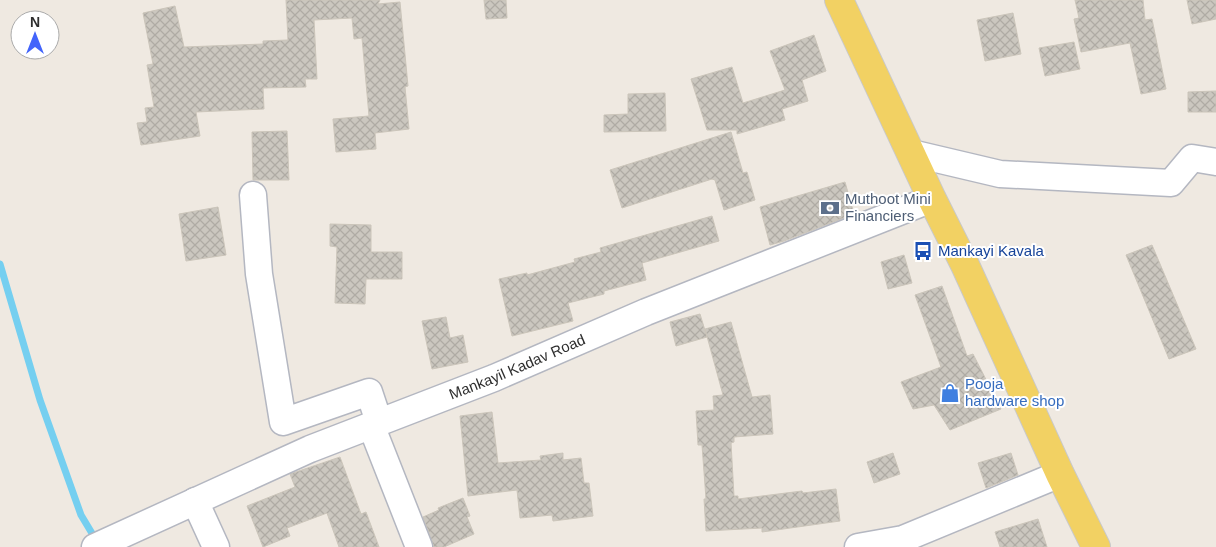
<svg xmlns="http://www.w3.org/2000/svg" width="1216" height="547" font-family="Arial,sans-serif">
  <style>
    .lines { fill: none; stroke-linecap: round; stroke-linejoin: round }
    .stream { stroke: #75cff0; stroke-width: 7 }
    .building { fill: url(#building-cross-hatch); stroke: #cbc5ba }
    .minor-casing { stroke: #b4b7c1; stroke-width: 29 }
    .primary-casing { stroke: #c9c9c9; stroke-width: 30 }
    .minor { stroke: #fff; stroke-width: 26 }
    .primary { stroke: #f2d163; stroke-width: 28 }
    .labels { text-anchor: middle; stroke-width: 4; stroke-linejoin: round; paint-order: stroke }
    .service-label { font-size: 15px; fill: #4e5e75; stroke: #fff; text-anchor: start }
    .transit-label { font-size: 15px; fill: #164399; stroke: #fff; text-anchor: start }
    .street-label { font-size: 15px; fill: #2e2e2e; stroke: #fff }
    .shop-label { font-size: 15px; fill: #366cbe; stroke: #fff; text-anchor: start }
  </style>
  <defs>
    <pattern id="building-cross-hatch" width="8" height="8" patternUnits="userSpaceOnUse" patternTransform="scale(1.25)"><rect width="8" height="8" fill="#cbc7bf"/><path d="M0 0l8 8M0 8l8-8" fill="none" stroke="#afaba4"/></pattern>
  </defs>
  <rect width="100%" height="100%" fill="#efe9e1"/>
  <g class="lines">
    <polyline class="stream" points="0,264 40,400 81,515 96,540"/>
  </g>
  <g class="building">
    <polygon points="286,0 380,0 378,4 400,2 408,86 405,87 409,129 375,133 376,149 336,152 333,119 369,116 362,38 354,39 352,18 314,20 317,79 305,79 306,87 263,88 264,109 196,112 200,136 141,145 137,123 147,122 145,108 154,107 147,65 153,64 143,13 175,6 184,47 263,44 263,41 288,40"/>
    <polygon points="484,0 506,0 507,18 486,19"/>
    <polygon points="1075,0 1143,0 1145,20 1152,19 1166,89 1141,94 1130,43 1081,52 1074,19 1079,18"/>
    <polygon points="1187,0 1216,0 1216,19 1192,24"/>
    <polygon points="1013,13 1021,54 985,61 977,20"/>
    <polygon points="814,35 826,71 802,80 808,101 782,109 785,120 737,134 737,130 707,130 691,79 732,67 743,103 785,90 770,51"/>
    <polygon points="1074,42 1080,69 1045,76 1039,48"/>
    <polygon points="1216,91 1216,112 1188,112 1188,92"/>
    <polygon points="665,93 666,131 604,132 604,115 628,114 628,94"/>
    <polygon points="287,131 289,180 253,180 252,132"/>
    <polygon points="731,132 743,173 747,172 755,200 724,210 715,180 712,179 622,208 610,170"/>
    <polygon points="845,182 854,214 784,241 770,245 760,207"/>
    <polygon points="218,207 226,255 186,261 179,214"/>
    <polygon points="712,216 719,241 642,263 646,280 604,291 604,294 568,303 573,321 512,336 499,279 527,273 527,275 575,262 574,259 601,252 600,248"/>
    <polygon points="330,224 371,225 371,252 402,252 402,279 366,279 365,304 335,303 337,247 330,246"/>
    <polygon points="1152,245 1196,349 1169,359 1126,255"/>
    <polygon points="904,255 912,283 888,289 881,262"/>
    <polygon points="942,286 967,356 973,354 1001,409 950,430 934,405 913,409 901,382 941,367 915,295"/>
    <polygon points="700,314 707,337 676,346 670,322"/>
    <polygon points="446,317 450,338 463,335 468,362 432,369 422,321"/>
    <polygon points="731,322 752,397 770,395 773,434 734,437 734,442 731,443 734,496 738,496 738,499 802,491 803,493 836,489 840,521 762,532 762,528 706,531 704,499 706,499 702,445 698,445 696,411 714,410 713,396 723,395 705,329"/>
    <polygon points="492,412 498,463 541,460 540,456 563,453 563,460 581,458 584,483 589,483 593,516 553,521 552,515 520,518 517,490 468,496 460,416"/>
    <polygon points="893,453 900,474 874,483 867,462"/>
    <polygon points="1011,453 1018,475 986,488 978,463"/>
    <polygon points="340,457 361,514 366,512 379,547 339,547 327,513 287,528 290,536 263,547 247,506 295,487 290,474"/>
    <polygon points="463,498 470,516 467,517 474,534 444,547 434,547 423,517 439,510 438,508"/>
    <polygon points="1038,519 1047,547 1000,547 995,532"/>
  </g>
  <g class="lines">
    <g class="minor-casing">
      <g id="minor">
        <polyline points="911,153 1000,174 1171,183 1192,158 1216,162"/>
        <polyline points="253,195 259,274 283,422 369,392 379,422"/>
        <polyline points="371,425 419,547"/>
        <polyline points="195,501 216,547"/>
        <path id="s1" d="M95,547l215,-98 184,-71 152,-66 286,-113"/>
        <polyline points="858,547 903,539 1060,474"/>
      </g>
    </g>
    <g class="primary-casing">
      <polyline id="primary" points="839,0 932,199 965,265 1060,474 1096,547"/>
    </g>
    <use href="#minor" class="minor"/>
    <use href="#primary" class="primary"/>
  </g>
  <defs>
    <g id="bank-bare" transform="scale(1.5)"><path d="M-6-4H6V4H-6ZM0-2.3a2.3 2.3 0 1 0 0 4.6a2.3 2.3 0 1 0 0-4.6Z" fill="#5c6f8a" stroke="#fff" stroke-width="2.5" paint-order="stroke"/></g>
    <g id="bus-bare" transform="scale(1.5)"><path d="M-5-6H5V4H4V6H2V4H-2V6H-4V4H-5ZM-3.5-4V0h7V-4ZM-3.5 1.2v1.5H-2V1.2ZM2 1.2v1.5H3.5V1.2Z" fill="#1a4fb4" stroke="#fff" stroke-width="2.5" paint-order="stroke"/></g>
    <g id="shop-bare" transform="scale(1.5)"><path d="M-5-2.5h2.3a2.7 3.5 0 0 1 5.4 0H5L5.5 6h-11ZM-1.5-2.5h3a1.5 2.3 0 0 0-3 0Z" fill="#3f7fe0" stroke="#fff" stroke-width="2.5" paint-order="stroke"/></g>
  </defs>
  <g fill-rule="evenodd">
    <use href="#bank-bare" x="830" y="208"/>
    <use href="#bus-bare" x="923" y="251"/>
    <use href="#shop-bare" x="950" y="393"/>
  </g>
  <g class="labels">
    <g class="service-label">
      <text x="845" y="204">Muthoot Mini<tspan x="845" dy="17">Financiers</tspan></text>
    </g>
    <g class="transit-label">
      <text x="938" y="256">Mankayi Kavala</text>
    </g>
    <g class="street-label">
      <text dy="5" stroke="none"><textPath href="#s1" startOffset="459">Mankayil Kadav Road</textPath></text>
    </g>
    <g class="shop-label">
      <text x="965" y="389">Pooja<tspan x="965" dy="17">hardware shop</tspan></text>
    </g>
  </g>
  <g transform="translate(35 35)"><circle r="24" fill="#ffffff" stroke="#ababab"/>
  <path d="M0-4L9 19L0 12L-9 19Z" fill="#4264fb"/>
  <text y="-8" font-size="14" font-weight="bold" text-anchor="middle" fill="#2e2e2e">N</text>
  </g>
</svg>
